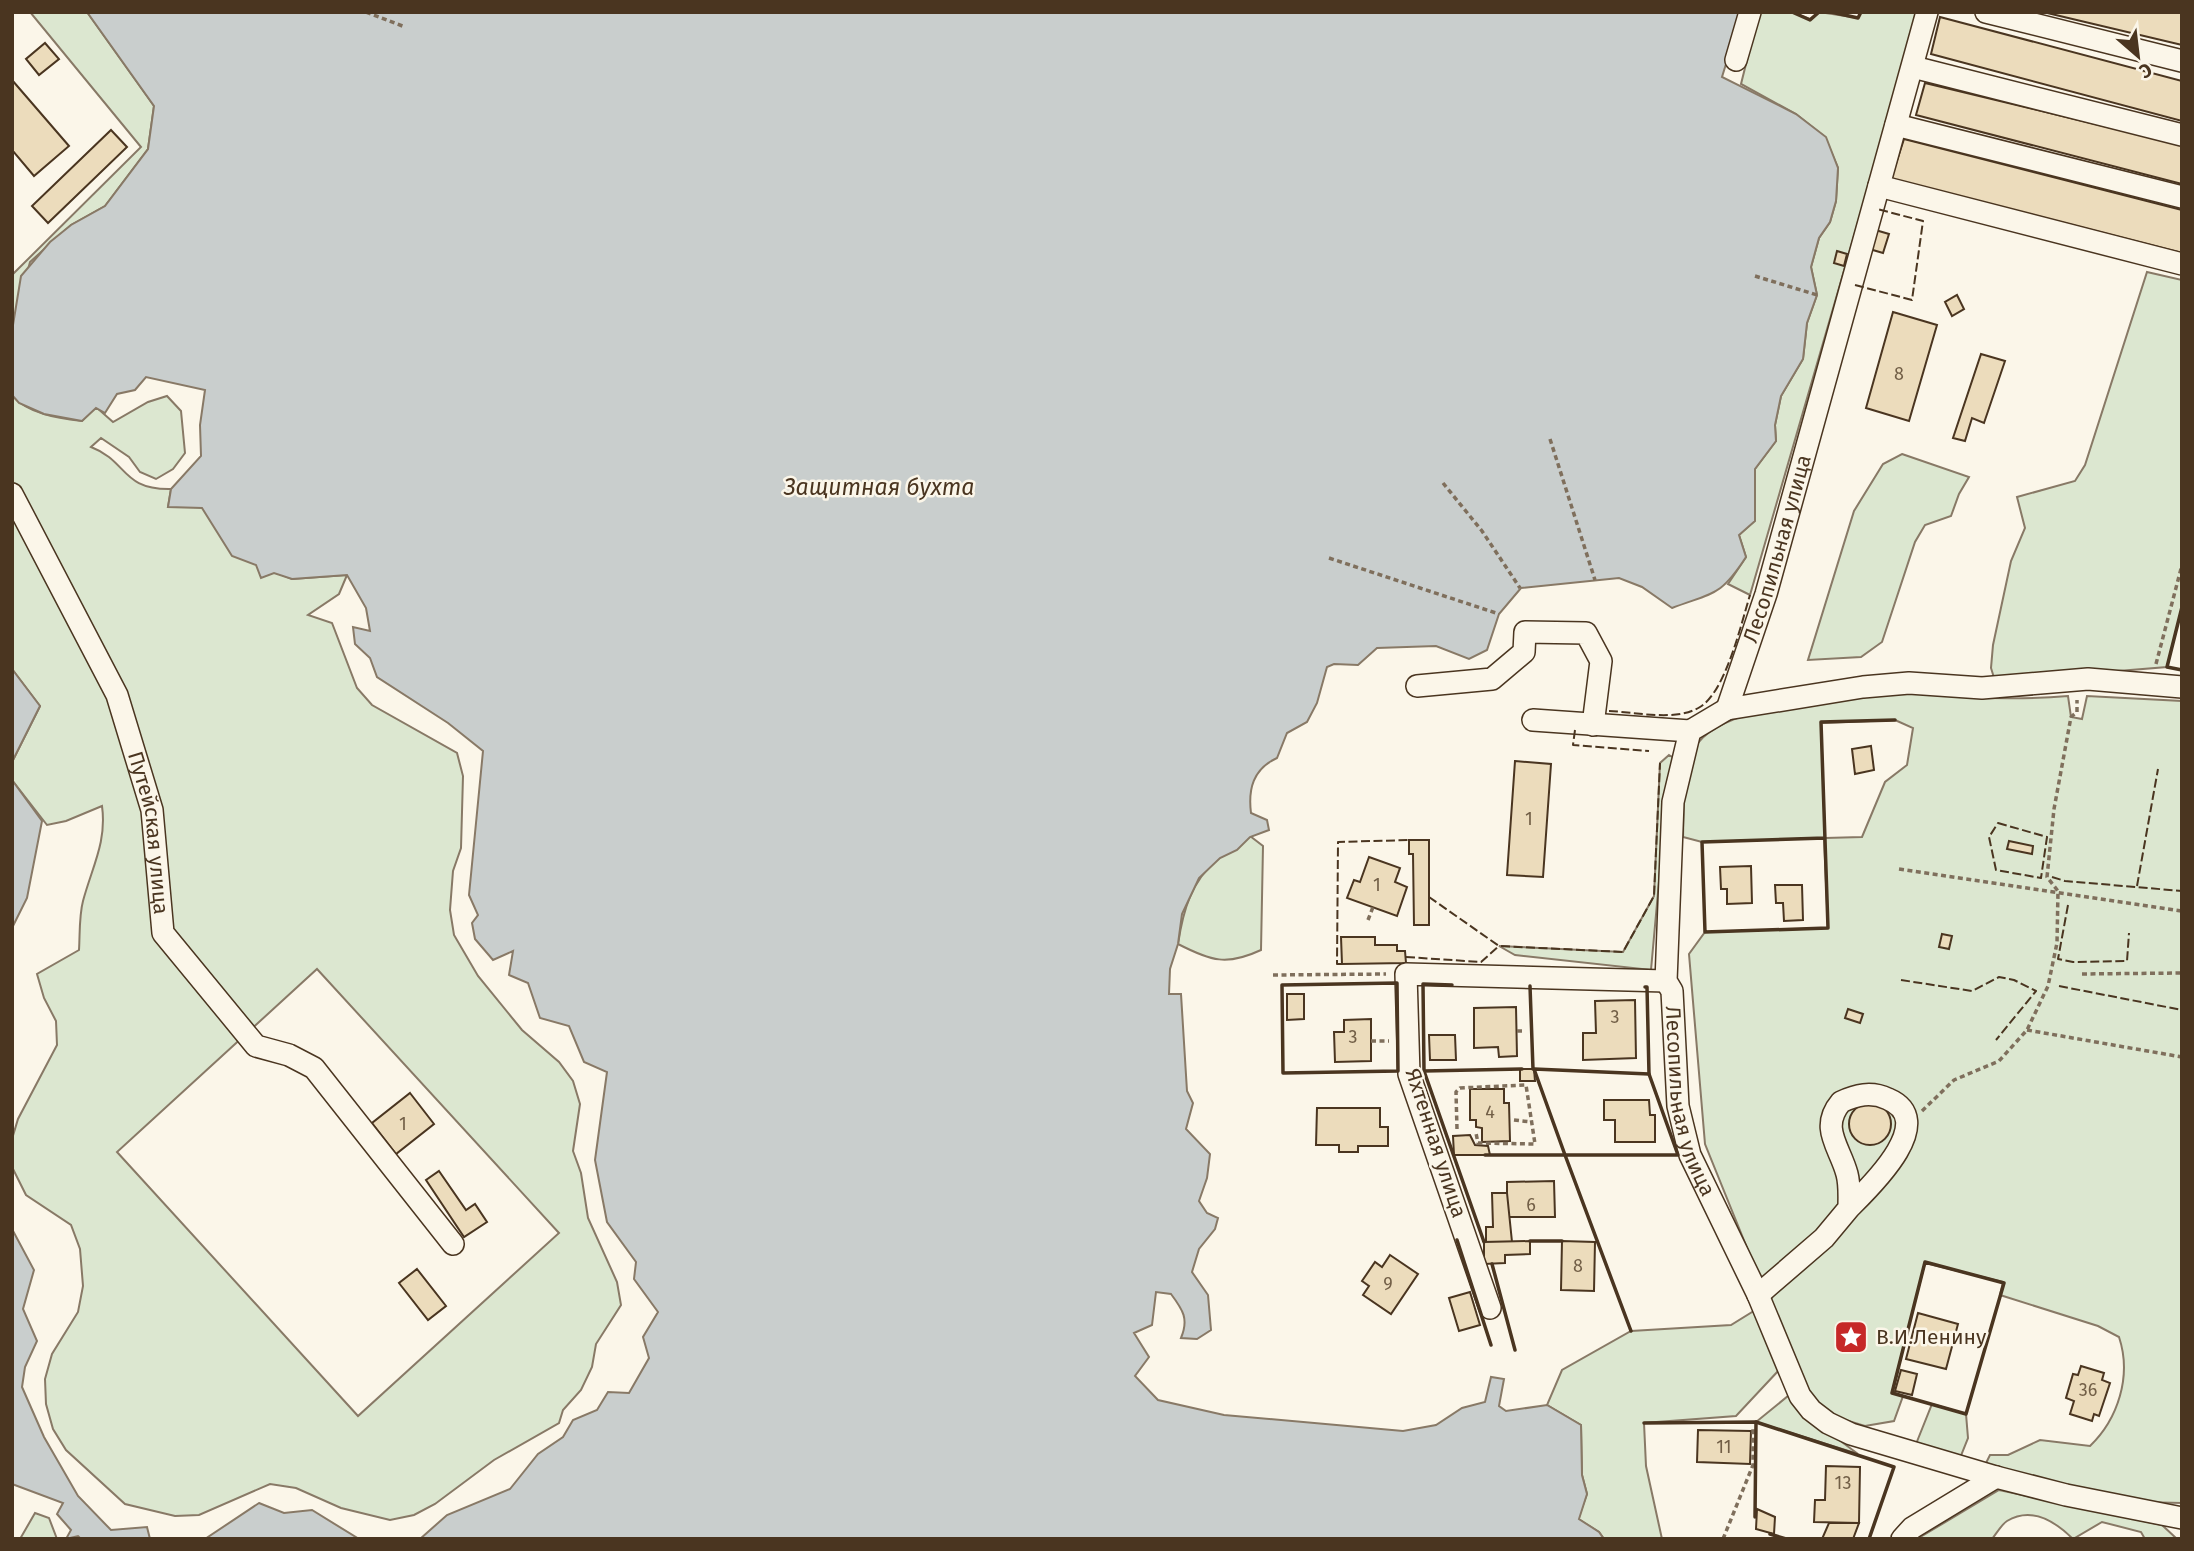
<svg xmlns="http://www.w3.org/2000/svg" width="2194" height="1551" font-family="'Fira Sans',sans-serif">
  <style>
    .green { fill: #dce7d0; stroke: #887966; stroke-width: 2; fill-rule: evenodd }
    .water { fill: #c9cecd; stroke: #887966; stroke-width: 2 }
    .building { fill: #ecdcbc; stroke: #4a3520; stroke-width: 2 }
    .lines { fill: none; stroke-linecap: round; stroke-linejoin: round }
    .minor-casing { stroke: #4a3520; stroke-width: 24 }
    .path { stroke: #7f6f5c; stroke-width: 3.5; stroke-dasharray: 5 3.5; stroke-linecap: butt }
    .minor { stroke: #fbf6e9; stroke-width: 21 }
    .fence { stroke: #4a3520; stroke-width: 2; stroke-dasharray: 9 3.5; stroke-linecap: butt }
    .wall { stroke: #4a3520; stroke-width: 3.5 }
    .labels { text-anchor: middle; stroke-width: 5; stroke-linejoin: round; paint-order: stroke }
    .number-label { font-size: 18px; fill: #725f47 }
    .street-label { font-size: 21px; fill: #4a3520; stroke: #fbf6e9 }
    .poi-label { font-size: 21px; fill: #4a3520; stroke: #fbf6e9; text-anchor: start }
    .water-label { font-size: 23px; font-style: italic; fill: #4a3520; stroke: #fbf6e9 }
  </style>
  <rect width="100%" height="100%" fill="#fbf6e9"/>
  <g class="green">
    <polygon points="30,12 87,12 154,106 148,149 105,206 71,225 30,262 12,331 12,275 141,147"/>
    <polygon points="1759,12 1792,12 1810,19 1819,12 1858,18 1861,12 1919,12 1750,595 1728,584 1746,557 1739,535 1755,520 1755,469 1776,441 1775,425 1781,396 1803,359 1807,323 1817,295 1811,267 1819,238 1830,222 1836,201 1838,168 1825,137 1796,114 1741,84"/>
    <polygon points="2147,272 2182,280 2182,607 2167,667 1995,681 1991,668 1993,645 2011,561 2025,528 2017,497 2075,481 2085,465"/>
    <path d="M12,395c16,19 46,23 70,26l14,-14 17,15 35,-20 19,-6 14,15 4,42 -12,16 -17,10 -16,-7 -11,-15 -28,-19 -10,9c37,14 30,43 80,42l-3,18h34l55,58 35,14 55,-4 -8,19 -31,21 24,8 25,65 15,17 85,48 6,23 -2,72 -8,23 -3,39 4,25 24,41 44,54 37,32 14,19 7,23 -7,47 8,22 7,45 29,64 4,23 -25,39 -4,23 -11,23 -18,20 -4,13 -65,37 -59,44 -21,11 -24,5 -49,-12 -45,-20 -26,-4 -71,31 -24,1 -50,-12 -59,-54 -13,-21 -7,-25 -1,-25 7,-25 26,-42 5,-26 -3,-37 -9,-24 -45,-30 -13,-26 -1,-30 6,-20 39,-74 -1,-24 -12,-23 -7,-24 42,-24c1,-16 0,-34 4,-49 9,-34 24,-59 19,-95l-36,15 -19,4 -35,-45v-18l28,-56 -28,-37v-160l19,7 -19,-36zM317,969l242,264 -201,183 -241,-264z"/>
    <polygon points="1902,454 1969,477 1959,494 1951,516 1925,525 1915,542 1882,642 1861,657 1808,660 1854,511 1883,464"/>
    <path d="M1902,692c56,6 110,9 166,4l3,21 11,2 5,-23 95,5v802l-43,-1 -154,-37 5,-10h18l32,-15 50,6c28,-27 42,-70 29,-109l-21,-11 -98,-31 3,-13 -78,-19 -33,129 11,4 -9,25 -29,5 -33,-10 -23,-20 -39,-96c16,-23 44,-35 62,-57l-72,37 -55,-136 -16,-190 16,-22 123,-4 -4,-90 -122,4 -19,-5c1,-26 -2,-73 15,-94 31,-41 154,-45 204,-51zM1895,720l18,8 -6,37 -22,17 -23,55 -37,1 -4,-115z"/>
    <polygon points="1669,755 1674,758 1666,804 1651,970 1515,955 1499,946 1623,952 1654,896 1660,763"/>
    <path d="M1250,836l13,10 -2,104c-34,16 -50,11 -83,-6 5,-33 13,-63 40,-85 11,-8 22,-12 32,-23z"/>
    <polygon points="1757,1309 1779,1370 1736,1416 1644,1423 1646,1466 1662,1539 1604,1539 1599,1532 1578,1519 1587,1494 1582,1475 1581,1425 1547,1405 1562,1370 1631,1331 1731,1325"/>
    <polygon points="1788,1396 1799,1410 1858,1454 1756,1422"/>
    <polygon points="1932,1404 1966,1414 1968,1438 1960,1458 1916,1444"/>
    <path d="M1999,1490l163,35 15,14h-32l-4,-7 -39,-10 -29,17c-17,-17 -41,-33 -66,-18 -5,3 -11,13 -15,18h-75z"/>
    <polygon points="35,1513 49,1518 57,1539 20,1539"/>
  </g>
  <g class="water">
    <path d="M87,12h1655l-20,65 74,37 30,23 12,31 -2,33 -6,21 -11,16 -8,29 6,28 -10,28 -4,36 -22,37 -6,29 1,16 -21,28v52l-16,14 7,22c-26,40 -32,35 -74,51l-30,-21 -23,-9 -98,10 -22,26 -12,36 -18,9 -33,-13 -59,2 -19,17 -24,-1 -7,3 -10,36 -10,19 -20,11 -10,25c-24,11 -29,31 -26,55l16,7 2,10 -19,7 -13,13 -17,8 -21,20 -17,36 -4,30 -8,25 -1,25h12l6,97 6,12 -7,26 24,25 -3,24 -8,23 8,12 11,5 -3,11 -16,20 -7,23 16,23 3,35 -14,9 -16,-1c8,-19 2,-28 -10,-44l-15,-2 -4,33 -18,8 15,24 -14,19 23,24 66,15 179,16 33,-6 26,-17 23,-6 6,-25 13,2 -5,27 7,5 41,-6 34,20 1,50 5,19 -8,25 20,13 5,7h-1184l27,-24 63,-26 28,-35 25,-17 10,-17 24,-10 11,-18 21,1 20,-35 -6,-21 15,-25 -24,-33 2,-17 -29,-40 -12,-62 12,-88 -23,-10 -15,-36 -29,-8 -12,-35 -19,-8 4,-24 -20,9 -18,-21 -3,-16 6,-8 -9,-20 14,-144 -35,-28 -71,-46 -7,-19 -15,-14 -2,-17 17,4 -4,-23 -19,-33 -55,4 -18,-6 -13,5 -5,-13 -24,-9 -30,-48 -34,-1 3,-18 30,-33 -1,-31 5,-35 -59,-13 -11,13 -18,4 -12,19 -9,-5 -14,13 -38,-7 -25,-11 -7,-8v-64l9,-55 29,-34 21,-17 34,-19 43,-57 6,-43z"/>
    <polygon points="12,669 40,706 12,762"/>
    <polygon points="12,780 42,821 27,898 12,928"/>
    <polygon points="12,1229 34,1270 23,1309 37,1341 25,1367 22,1387 44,1437 78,1496 111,1530 147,1527 150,1539 81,1539 78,1536 66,1539 71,1530 57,1514 63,1503 12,1484"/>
    <polygon points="259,1503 284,1513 312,1510 359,1539 205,1539"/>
  </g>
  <g class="building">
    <polygon points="2043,12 2182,12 2182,45"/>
    <polygon points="1940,17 2182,81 2182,121 1931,54"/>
    <polygon points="45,43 59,59 39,75 26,59"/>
    <polygon points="12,80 69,146 34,176 12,150"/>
    <polygon points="1925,83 2182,145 2182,184 1916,115"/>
    <polygon points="111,130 127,147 48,223 32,206"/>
    <polygon points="1904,139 2182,210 2182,253 1891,179"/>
    <polygon points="1872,229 1889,234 1883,253 1866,248"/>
    <polygon points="1837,251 1847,254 1844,266 1834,263"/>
    <polygon points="1957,295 1964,309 1952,316 1945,302"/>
    <polygon points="1893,312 1937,325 1909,421 1866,408"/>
    <polygon points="1981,354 2005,361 1984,423 1972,418 1965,441 1953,438"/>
    <polygon points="1871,746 1874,770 1855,774 1852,749"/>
    <polygon points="1515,761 1551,764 1543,877 1507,875"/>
    <polygon points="1409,840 1429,840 1429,925 1414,925 1413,854 1409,854"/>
    <polygon points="2009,841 2033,846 2032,854 2007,849"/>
    <polygon points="1369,857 1400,868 1395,882 1407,887 1397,916 1347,898 1354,880 1360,882"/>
    <polygon points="1751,866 1752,903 1727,904 1727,889 1721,889 1720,867"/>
    <polygon points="1775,885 1802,885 1803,920 1784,921 1783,903 1776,903"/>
    <polygon points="1942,934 1952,936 1949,949 1939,947"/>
    <polygon points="1341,937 1375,937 1375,945 1397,945 1397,951 1405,951 1406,963 1342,964"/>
    <polygon points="1287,994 1304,994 1304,1019 1287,1020"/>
    <polygon points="1635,1000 1636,1058 1583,1060 1583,1033 1596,1033 1595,1001"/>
    <polygon points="1516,1007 1517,1056 1499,1057 1498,1047 1474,1048 1474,1008"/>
    <polygon points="1848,1009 1863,1014 1860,1023 1845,1018"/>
    <polygon points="1371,1019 1371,1061 1335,1062 1334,1032 1344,1032 1344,1020"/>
    <polygon points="1429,1035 1455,1035 1456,1060 1430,1060"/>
    <polygon points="1520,1069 1534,1069 1535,1081 1520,1081"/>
    <polygon points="1470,1089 1504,1089 1504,1103 1509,1103 1510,1141 1482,1142 1482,1128 1476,1127 1476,1120 1470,1120"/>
    <polygon points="410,1093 434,1124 396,1154 372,1123"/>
    <polygon points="1604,1100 1649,1100 1650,1115 1655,1115 1655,1142 1615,1142 1615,1120 1604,1120"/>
    <circle cx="1870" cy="1124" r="21"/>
    <polygon points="1317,1108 1380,1108 1380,1127 1388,1127 1388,1146 1358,1146 1358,1152 1339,1152 1339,1145 1316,1145"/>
    <polygon points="1470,1135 1475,1145 1488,1146 1490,1155 1454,1155 1453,1136"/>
    <polygon points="439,1171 466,1210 475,1204 487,1222 464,1237 426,1180"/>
    <polygon points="1554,1181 1555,1217 1507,1217 1507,1182"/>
    <polygon points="1492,1193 1507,1193 1512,1242 1486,1242 1486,1227 1493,1227"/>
    <polygon points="1530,1241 1530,1254 1505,1255 1505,1263 1484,1264 1484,1242"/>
    <polygon points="1562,1241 1595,1242 1594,1291 1561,1290"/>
    <polygon points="1390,1255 1418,1274 1391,1314 1363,1295 1369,1286 1362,1281 1375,1262 1382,1267"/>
    <polygon points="417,1269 446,1306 428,1320 399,1283"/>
    <polygon points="1470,1292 1480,1325 1459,1331 1449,1298"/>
    <polygon points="1918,1313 1958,1324 1946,1369 1906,1359"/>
    <polygon points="2081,1366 2104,1373 2102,1380 2110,1383 2099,1416 2094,1414 2092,1421 2070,1414 2074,1401 2066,1398 2073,1374 2078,1375"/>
    <polygon points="1901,1370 1917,1374 1912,1395 1895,1391"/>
    <polygon points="1698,1430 1751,1431 1750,1464 1697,1462"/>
    <polygon points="1826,1466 1860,1467 1859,1523 1814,1522 1815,1500 1825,1500"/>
    <polygon points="1757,1509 1775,1517 1774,1534 1756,1529"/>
    <polygon points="1829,1523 1859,1523 1853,1539 1822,1539"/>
  </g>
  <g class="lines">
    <g class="minor-casing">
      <g id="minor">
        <polyline points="1986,12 2182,61"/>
        <polyline points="1736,60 1750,12"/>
        <polyline points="1913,67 2182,135"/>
        <polyline points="1896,125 2182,197"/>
        <polyline points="1879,186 2182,264"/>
        <path id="s1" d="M12,494l105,201 35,115 11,123 93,113 33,9 25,13 139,176"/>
        <polyline points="1417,686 1492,679 1524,652 1525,632 1586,633 1601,661 1593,725"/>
        <path id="s2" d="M2182,687l-94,-8 -106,9 -73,-5 -46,4 -136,22 -37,22 -17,71 -7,179 6,10 6,115 12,49 68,140 42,101 11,14 17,13 23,11 145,43 70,18 116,23"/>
        <path id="s3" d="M1727,709l39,-115 161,-582"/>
        <polyline points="1533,720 1690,731"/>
        <path d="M1758,1295l66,-57 25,-30c0,-11 1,-23 -2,-34 -7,-27 -28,-46 -6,-72 15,-7 30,-11 47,-3 52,22 -19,89 -39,109"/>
        <polyline points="1490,1308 1409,1074 1406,974 1666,981"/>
        <polyline points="1902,1539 1912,1528 1996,1477"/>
      </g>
    </g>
    <g class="path">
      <polyline points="366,12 405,27"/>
      <polyline points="1755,276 1817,295"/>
      <polyline points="1550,439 1595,580"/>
      <polyline points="1443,483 1482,531 1520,588"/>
      <polyline points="1329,558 1499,614"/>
      <polyline points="2156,664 2182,565"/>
      <polyline points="1899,869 2182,911"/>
      <polyline points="1368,920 1373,907"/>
      <polyline points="2082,974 2182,973"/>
      <polyline points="1273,975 1386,974"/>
      <polyline points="2027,1030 2182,1057"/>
      <polyline points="1517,1031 1525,1031"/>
      <polyline points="1371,1041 1389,1041"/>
      <polyline points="1922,1111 1954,1080 1999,1061 2027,1030 2048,986 2057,943 2058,891 2047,877 2054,809 2071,717 2077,712 2077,700"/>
      <polyline points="1514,1120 1531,1122"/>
      <polyline points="1457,1129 1456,1092 1460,1088 1526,1085 1535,1144 1478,1143 1476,1133"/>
      <polyline points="1723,1539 1753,1465 1753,1428"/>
    </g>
    <use href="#minor" class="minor"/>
    <g class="fence">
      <polyline points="1855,285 1912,300 1923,221 1877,209"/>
      <path d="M1609,711c27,1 67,11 91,-4 26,-16 41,-83 50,-112"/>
      <polyline points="1575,730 1573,745 1649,751"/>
      <polygon points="1998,823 2047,837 2041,878 1996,870 1989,837"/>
      <polyline points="2052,877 2065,881 2182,891"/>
      <polyline points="2137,886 2158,769"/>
      <polyline points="1429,897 1499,946 1623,952 1654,896 1660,763"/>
      <polyline points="2068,905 2058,959 2073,962 2127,961 2129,933"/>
      <polyline points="1406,957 1481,962 1499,946"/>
      <polyline points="1342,964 1337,964 1338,842 1409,840"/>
      <polyline points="1901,980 1972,991 1999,977 2014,980 2036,991 1996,1040"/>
      <polyline points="2059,986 2182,1010"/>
    </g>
    <g class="wall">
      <polyline points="1792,12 1810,20 1819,12"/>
      <polyline points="1831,12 1858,18 1861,12"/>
      <polyline points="2182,607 2167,667 2182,670"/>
      <polyline points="1825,838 1702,842 1705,932 1828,928 1821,722 1895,720"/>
      <polygon points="1397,983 1398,1071 1283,1073 1282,985"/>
      <polyline points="1452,985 1423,984 1424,1071 1484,1242"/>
      <polyline points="1530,986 1533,1069"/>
      <polyline points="1424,1071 1522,1069"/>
      <polyline points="1485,1155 1565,1155 1534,1069 1649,1074"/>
      <polyline points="1457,1240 1491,1345"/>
      <polyline points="1530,1241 1562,1241"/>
      <polygon points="1925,1262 2004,1283 1966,1414 1892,1393"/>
      <polyline points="1492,1264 1515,1350"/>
      <polyline points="1631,1331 1565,1155 1678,1155 1649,1074 1647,987 1645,987"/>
      <polyline points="1644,1423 1756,1422 1894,1467 1869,1539"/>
      <polyline points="1755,1517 1756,1422"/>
      <polyline points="1770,1534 1786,1539"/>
    </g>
  </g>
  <defs>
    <g id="sight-square" transform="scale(1.75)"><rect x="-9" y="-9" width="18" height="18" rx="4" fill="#c62828" stroke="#fbf6e9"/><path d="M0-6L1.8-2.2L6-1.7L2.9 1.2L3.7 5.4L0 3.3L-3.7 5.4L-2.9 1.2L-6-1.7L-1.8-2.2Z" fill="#fff"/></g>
  </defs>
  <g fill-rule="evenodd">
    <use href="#sight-square" x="1851" y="1337"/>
  </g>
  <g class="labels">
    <g class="number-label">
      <text x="1899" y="380">8</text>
      <text x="1529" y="825">1</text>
      <text x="1377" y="891">1</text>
      <text x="1615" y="1023">3</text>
      <text x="1353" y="1043">3</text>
      <text x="1490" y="1118">4</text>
      <text x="403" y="1130">1</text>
      <text x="1531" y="1211">6</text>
      <text x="1578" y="1272">8</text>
      <text x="1388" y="1290">9</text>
      <text x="2088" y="1396">36</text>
      <text x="1724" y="1453">11</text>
      <text x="1843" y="1489">13</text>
    </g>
    <g class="street-label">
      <text dy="7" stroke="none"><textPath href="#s3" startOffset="168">Лесопильная улица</textPath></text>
      <text dy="7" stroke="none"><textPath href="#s1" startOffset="369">Путейская улица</textPath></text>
      <text dy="7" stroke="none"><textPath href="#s2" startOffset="877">Лесопильная улица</textPath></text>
      <text transform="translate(1436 1143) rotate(72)" y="7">Яхтенная улица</text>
    </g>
    <g class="poi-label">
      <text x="1876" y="1344">В.И.Ленину</text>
    </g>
    <g class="water-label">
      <text x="879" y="495">Защитная бухта</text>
    </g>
  </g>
  <rect width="2194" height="1551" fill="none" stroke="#4a3520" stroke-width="28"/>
  <g transform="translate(2138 56) rotate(152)" stroke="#fbf6e9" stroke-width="5" paint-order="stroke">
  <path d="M0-5L12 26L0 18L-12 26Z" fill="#4a3520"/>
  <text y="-10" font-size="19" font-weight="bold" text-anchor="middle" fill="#4a3520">С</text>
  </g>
</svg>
